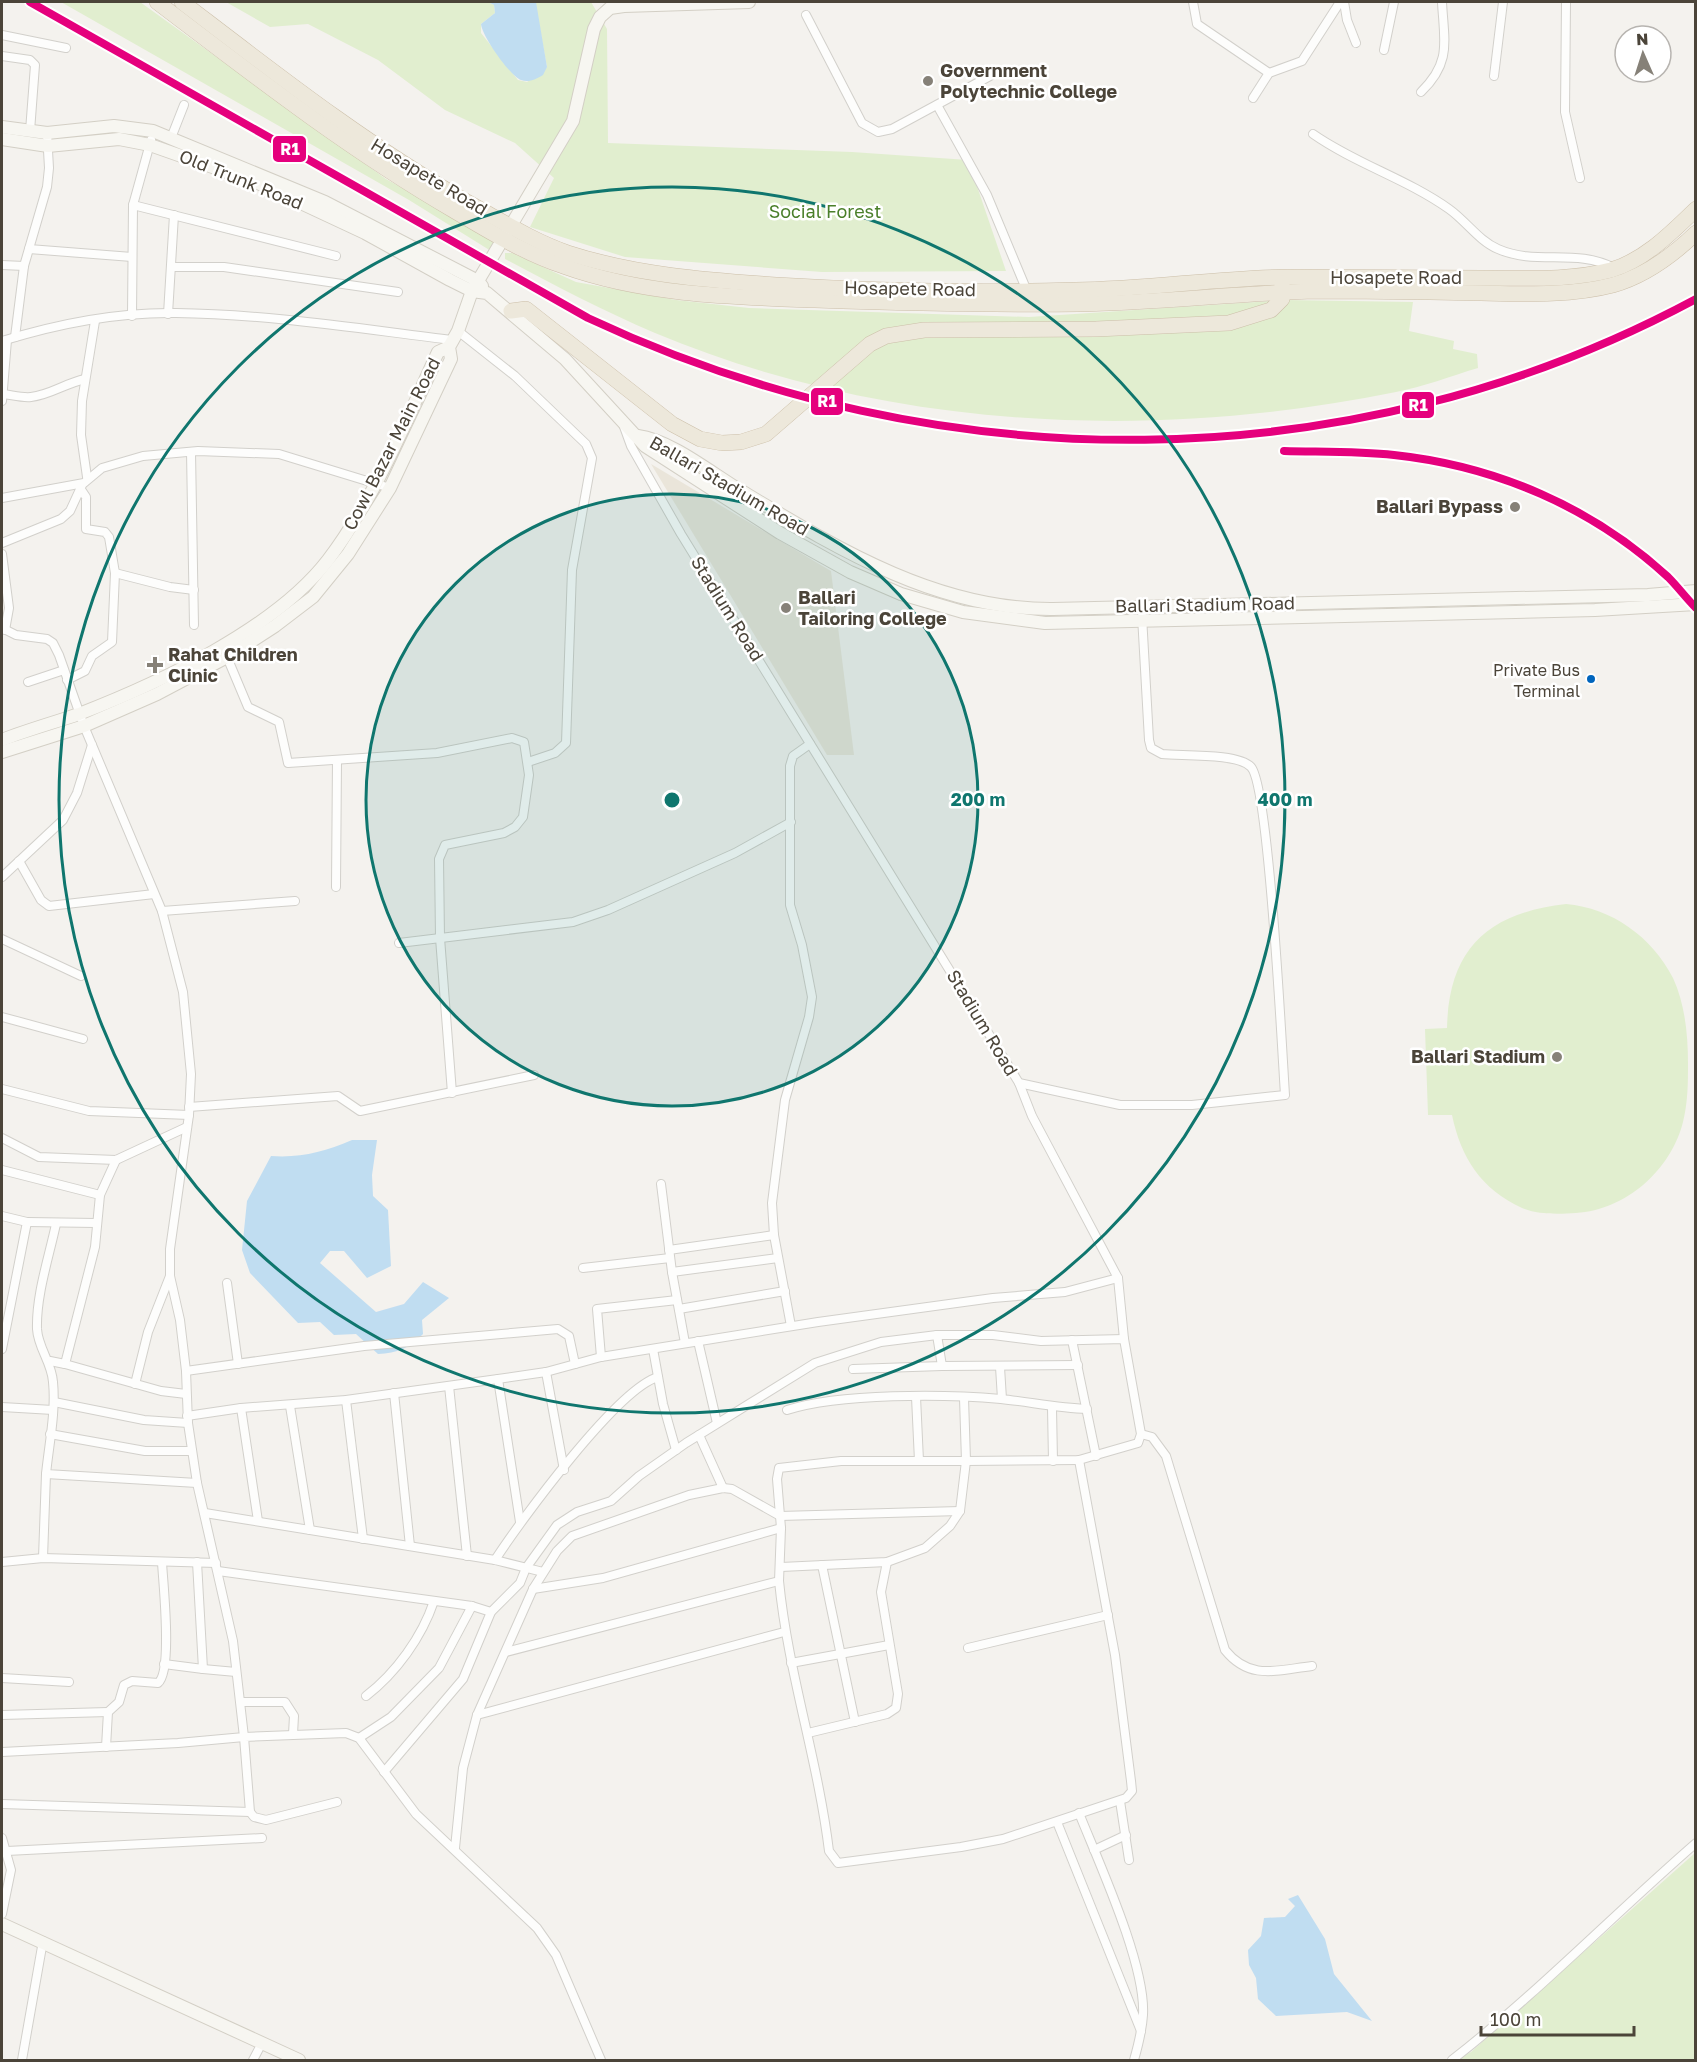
<svg xmlns="http://www.w3.org/2000/svg" width="1697" height="2062" font-family="'Golos Text',sans-serif">
  <style>
    .education { fill: #eae5da }
    .green { fill: #e1eecf }
    .water { fill: #c0ddf1 }
    .lines { fill: none; stroke-linecap: round; stroke-linejoin: round }
    .street-casing { stroke: #d2d0cb; stroke-width: 10 }
    .secondary-casing { stroke: #d3cfc5; stroke-width: 14 }
    .highway-casing { stroke: #ccbfa9; stroke-width: 16 }
    .street { stroke: #fdfdfc; stroke-width: 8 }
    .secondary { stroke: #f7f6f1; stroke-width: 12 }
    .highway { stroke: #ede8db; stroke-width: 15 }
    .rail-1-casing { stroke: #fff; stroke-width: 12 }
    .rail-1 { stroke: #e5007d; stroke-width: 8 }
    .ring { fill: none; stroke: #0f766e; stroke-width: 3 }
    .poi-dot { fill: #868178; stroke: #fff; stroke-width: 2 }
    .bus-dot { fill: #0065bd; stroke: #fff; stroke-width: 2 }
    .labels { text-anchor: middle; stroke-width: 5; stroke-linejoin: round; paint-order: stroke }
    .bus-label { font-size: 16px; fill: #4b4439; stroke: #fff; text-anchor: end }
    .poi-label { font-size: 18px; font-weight: bold; fill: #4b4439; stroke: #fff; text-anchor: start }
    .street-label { font-size: 18px; fill: #4b4439; stroke: #fff }
    .park-label { font-size: 18px; fill: #4a7f2a; stroke: #fff }
    .centre { fill: #0f766e; stroke: #fff; stroke-width: 3 }
    .ring-label { font-size: 18px; text-anchor: middle; font-weight: bold; fill: #0f766e; stroke: #fff; stroke-width: 5; stroke-linejoin: round; paint-order: stroke }
    .line-badge { stroke: #fff; stroke-width: 2 }
    .badge-label { font-size: 16px; text-anchor: middle; font-weight: bold; fill: #fff }
  </style>
  <rect width="100%" height="100%" fill="#f4f2ee"/>
  <polygon class="education" points="651,464 831,571 854,755 827,755"/>
  <g class="green">
    <polygon points="61,2 140,2 386,179 496,240 491,251 409,200"/>
    <polygon points="226,2 488,2 494,5 495,13 481,24 481,33 518,80 527,82 547,67 535,2 591,2 607,29 608,143 852,152 968,160 1006,271 822,272 625,257 530,227 554,178 515,143 445,110 378,60 308,24 270,27"/>
    <path d="M505,253h7l64,29 100,18 73,8 280,9 257,-17 127,2 -4,29 45,10 -1,8 24,5 1,14c-27,8 -55,19 -82,24 -245,50 -509,38 -741,-59 -52,-22 -101,-48 -150,-74z"/>
    <path d="M1566,904c46,4 86,33 107,74 12,26 15,57 15,85 0,20 0,39 -5,59 -12,48 -57,88 -107,91 -17,1 -38,2 -54,-5 -41,-19 -61,-50 -70,-93h-24l-3,-86 22,-1c2,-80 41,-115 119,-124z"/>
    <polygon points="1695,1853 1695,2060 1455,2060 1471,2052"/>
  </g>
  <g class="water">
    <path d="M488,2h48l11,65 -4,8c-7,4 -14,8 -22,5 -11,-4 -39,-44 -40,-56l14,-11 -1,-8z"/>
    <path d="M352,1140h25l-5,35 1,21 15,14 3,56 -24,12 -23,-27h-14l-10,12 56,49 28,-8 19,-22 26,16 -27,22 1,14c-13,14 -26,19 -45,20l-22,-20 -22,1 -14,-13 -22,1 -48,-50 -8,-23 5,-49 24,-45c30,2 53,-4 81,-16z"/>
    <polygon points="1298,1895 1325,1939 1334,1974 1372,2021 1347,2012 1276,2016 1258,1999 1256,1978 1249,1965 1248,1950 1261,1936 1264,1918 1285,1917 1295,1906 1288,1899"/>
  </g>
  <g class="lines">
    <g class="street-casing">
      <g id="street">
        <polyline points="1193,2 1197,24 1269,73"/>
        <polyline points="1344,2 1347,20 1356,43"/>
        <polyline points="1566,2 1565,112 1580,178"/>
        <polyline points="806,15 862,123 878,132 892,129 990,76"/>
        <polyline points="2,35 66,48"/>
        <polyline points="1384,50 1394,2"/>
        <polyline points="2,56 30,60 35,65 30,131"/>
        <polyline points="1494,76 1503,2"/>
        <path d="M1421,92c31,-30 23,-51 21,-90"/>
        <polyline points="1253,98 1269,73 1302,61 1340,2"/>
        <polyline points="937,105 987,195 1027,291"/>
        <path d="M1313,134c43,30 94,45 136,75 17,12 30,32 49,40 39,17 78,-1 116,19"/>
        <polyline points="171,138 184,105"/>
        <polyline points="133,205 336,256"/>
        <polyline points="29,249 132,257"/>
        <polyline points="2,265 24,266"/>
        <polyline points="171,267 224,267 398,292"/>
        <polyline points="168,314 174,215"/>
        <polyline points="132,316 133,205 151,140"/>
        <polyline points="458,331 515,376 586,444 592,458 572,570 566,743 555,753 528,762"/>
        <polyline points="15,337 24,266 47,187 49,168 47,133"/>
        <path d="M2,341c55,-17 116,-29 174,-28 92,1 185,16 277,27"/>
        <path d="M3,394c9,1 19,4 28,3 19,-2 35,-14 54,-18"/>
        <polyline points="2,401 7,340"/>
        <path d="M623,424l8,22 50,88 338,549 101,22h72l93,-10c-3,-45 -16,-309 -34,-328 -13,-14 -68,-11 -89,-13l-11,-6 -2,-8 -7,-124"/>
        <polyline points="191,452 194,625"/>
        <polyline points="87,477 81,435 82,401 95,321"/>
        <polyline points="2,498 84,483 102,468 143,456 198,451 279,454 390,488"/>
        <polyline points="2,543 61,519 70,511 82,485"/>
        <polyline points="2,554 9,608 5,630"/>
        <polyline points="115,573 170,587 194,590"/>
        <polyline points="2,628 16,635 47,639 53,643 59,655 84,726 162,911 183,992 191,1074 189,1115 170,1249 170,1276 180,1320 186,1371 188,1423 197,1483 233,1641 244,1737 178,1743 2,1752"/>
        <polyline points="227,657 248,707 279,722 288,763 437,753 512,738 524,742 529,775 523,817 515,827 504,833 445,845 439,859 440,938 452,1093"/>
        <polyline points="67,680 85,671 92,656 112,642 115,573 109,537 105,532 86,529 86,497 80,488"/>
        <polyline points="28,682 64,670"/>
        <polyline points="19,861 41,900 49,906 154,894"/>
        <polyline points="2,877 63,820 77,793 92,745"/>
        <polyline points="336,887 337,760"/>
        <polyline points="162,911 295,901"/>
        <polyline points="2,939 81,976"/>
        <polyline points="399,943 573,922 608,910 735,853 791,822"/>
        <polyline points="2,1017 83,1039"/>
        <polyline points="1019,1083 1032,1116 1118,1278 1124,1339"/>
        <polyline points="2,1089 89,1111 189,1115"/>
        <polyline points="189,1107 338,1096 360,1111 534,1075"/>
        <polyline points="2,1138 39,1157 116,1160 187,1127"/>
        <polyline points="2,1170 100,1195"/>
        <polyline points="661,1184 672,1272 685,1343"/>
        <polyline points="2,1216 27,1222 2,1349"/>
        <polyline points="27,1222 96,1223"/>
        <path d="M56,1224c-7,33 -20,71 -19,105 1,19 15,34 16,53 3,30 -4,62 -7,92l151,9"/>
        <polyline points="669,1250 774,1235"/>
        <polyline points="583,1268 670,1258"/>
        <polyline points="672,1272 778,1258"/>
        <polyline points="227,1283 238,1364"/>
        <polyline points="679,1309 785,1291"/>
        <polyline points="791,1326 774,1235 772,1203 785,1100 809,1017 812,997 802,945 790,905 790,766 793,756 810,744"/>
        <polyline points="1072,1340 1096,1456"/>
        <polyline points="698,1341 717,1423"/>
        <polyline points="653,1349 663,1404 676,1450"/>
        <polyline points="601,1357 597,1309 677,1300"/>
        <polyline points="50,1361 65,1364 95,1247 100,1195 116,1160"/>
        <polyline points="65,1364 161,1391 186,1394"/>
        <polyline points="942,1366 1078,1365"/>
        <polyline points="1000,1367 1002,1399"/>
        <polyline points="853,1369 942,1366 937,1335"/>
        <polyline points="186,1371 364,1346 558,1329 569,1336 575,1364"/>
        <polyline points="546,1372 564,1470"/>
        <polyline points="498,1379 520,1522"/>
        <polyline points="135,1384 148,1332 170,1276"/>
        <polyline points="449,1386 467,1556"/>
        <polyline points="394,1393 410,1546"/>
        <polyline points="916,1397 919,1461"/>
        <polyline points="346,1400 363,1539"/>
        <polyline points="54,1402 144,1420 188,1423"/>
        <polyline points="290,1406 310,1530"/>
        <polyline points="2,1407 53,1410"/>
        <polyline points="241,1408 258,1521"/>
        <polyline points="1052,1408 1053,1461"/>
        <path d="M787,1410c53,-17 158,-16 214,-11 29,3 57,9 86,10"/>
        <polyline points="187,1416 241,1408 346,1400 498,1379 546,1372 601,1357 818,1322 993,1298 1065,1292 1118,1278"/>
        <polyline points="50,1434 145,1451 192,1451"/>
        <path d="M1141,1434l11,3 14,19 59,194c25,31 52,20 87,16"/>
        <polyline points="699,1435 723,1488"/>
        <polyline points="205,1513 495,1560 543,1572"/>
        <polyline points="43,1558 46,1474"/>
        <path d="M495,1560c26,-40 122,-171 163,-183"/>
        <polyline points="2,1562 43,1558 216,1563"/>
        <polyline points="822,1565 855,1722"/>
        <polyline points="218,1571 472,1606 491,1612"/>
        <path d="M779,1581c9,92 39,179 50,270l9,12 123,-16 42,-8 123,-41 6,-7 -1,-10 -16,-126 -36,-195"/>
        <polyline points="533,1589 603,1578 781,1528"/>
        <polyline points="968,1648 1108,1615"/>
        <polyline points="506,1652 779,1581 781,1528 777,1479 779,1468 841,1461 966,1461 964,1398"/>
        <polyline points="791,1663 889,1645"/>
        <polyline points="164,1664 203,1669 197,1562"/>
        <polyline points="203,1669 236,1672"/>
        <polyline points="2,1678 69,1682"/>
        <path d="M366,1696c30,-23 56,-59 68,-95"/>
        <polyline points="241,1702 285,1702 294,1716 293,1734"/>
        <polyline points="2,1715 108,1712"/>
        <polyline points="477,1715 784,1632"/>
        <polyline points="808,1733 887,1714 896,1708 898,1694 881,1592 887,1562"/>
        <polyline points="359,1738 391,1717 439,1668 472,1606"/>
        <path d="M106,1747l2,-35 11,-10 5,-17 8,-4 26,2c15,-12 5,-100 4,-121"/>
        <polyline points="384,1772 463,1679 491,1612 520,1583 526,1568 557,1525 577,1512 611,1501 639,1476 686,1443 815,1363 881,1342 937,1335 993,1335 1041,1341 1124,1339 1141,1434 1138,1443 1079,1460 966,1461 960,1511 950,1526 925,1548 887,1562 781,1567"/>
        <polyline points="1120,1801 1129,1860"/>
        <polyline points="337,1802 266,1820 254,1817 250,1812 244,1737 346,1733 359,1738 416,1814 537,1928 556,1955 601,2060"/>
        <polyline points="2,1804 250,1812"/>
        <path d="M1079,1813c20,50 67,152 64,202 -1,15 -5,31 -9,45"/>
        <polyline points="1057,1822 1141,2031"/>
        <polyline points="2,1838 11,1870 2,1914"/>
        <polyline points="455,1848 463,1768 477,1715 533,1589 557,1551 572,1536 689,1495 723,1488 732,1489 780,1516 960,1511"/>
        <polyline points="1094,1850 1126,1835"/>
        <polyline points="7,1851 262,1838"/>
        <polyline points="22,2060 43,1941"/>
        <polyline points="253,2060 262,2043"/>
        <path d="M1452,2060c86,-67 161,-145 244,-217"/>
      </g>
    </g>
    <g class="secondary-casing">
      <g id="secondary">
        <polyline points="2,127 47,133 114,126 153,131 325,202 478,281 482,286"/>
        <polyline points="2,139 48,146 119,139 150,145 258,183 365,233 450,280 472,291 487,293 565,359 645,446 780,533 850,572 901,594 963,612 1045,623 1595,610 1696,604"/>
        <path d="M638,436c32,4 72,36 100,53 97,58 198,121 315,120l595,-14 48,-4"/>
        <path d="M2,740c25,-10 51,-17 77,-26 80,-31 196,-85 249,-154 47,-62 77,-137 110,-208l11,-5"/>
        <polyline points="2,752 84,726 157,694 227,657 275,626 313,597 348,554 390,488 451,359 449,347 458,331 472,291 573,121 594,29 600,17 610,8 624,6 749,2"/>
        <polyline points="2,1924 299,2060"/>
      </g>
    </g>
    <g class="highway-casing">
      <g id="highway">
        <path d="M157,2c96,73 191,147 296,208 36,21 71,43 110,56 80,29 168,31 252,34 88,3 175,5 263,4 80,-1 159,-11 239,-13 55,0 110,1 164,2 43,1 90,3 132,-8 32,-9 58,-28 83,-52"/>
        <path d="M182,2c93,71 183,142 285,200 33,18 66,39 101,51 68,22 138,27 208,32 100,6 201,8 300,5 71,-1 141,-12 211,-13 65,0 130,1 195,1 43,0 87,3 129,-8 34,-10 60,-37 85,-61"/>
        <polyline points="511,311 526,309 672,424 700,439 722,443 741,442 766,434 870,344 886,336 924,330 1096,329 1229,323 1271,310 1282,299 1282,283"/>
      </g>
    </g>
    <use href="#street" class="street"/>
    <use href="#secondary" class="secondary"/>
    <use href="#highway" class="highway"/>
    <g class="rail-1-casing">
      <g id="rail-1">
        <path d="M30,2l558,316c351,165 764,166 1108,-19"/>
        <path d="M1284,451c36,1 74,0 110,4 102,11 198,52 274,122 10,10 18,21 28,31"/>
      </g>
    </g>
    <use href="#rail-1" class="rail-1"/>
  </g>
  <circle cx="672" cy="800" r="306" fill="#0f766e" fill-opacity=".12"/>
  <g class="ring">
    <circle cx="672" cy="800" r="306"/>
    <circle cx="672" cy="800" r="613"/>
  </g>
  <g class="poi-dot">
    <circle cx="928" cy="81" r="6"/>
    <circle cx="1515" cy="507" r="6"/>
    <circle cx="786" cy="608" r="6"/>
    <path d="M152 656h6v6h6v6h-6v6h-6v-6h-6v-6h6z"/>
    <circle cx="1557" cy="1057" r="6"/>
  </g>
  <circle class="bus-dot" cx="1591" cy="679" r="5"/>
  <g class="labels">
    <g class="bus-label">
      <text x="1580" y="676">Private Bus<tspan x="1580" dy="21">Terminal</tspan></text>
    </g>
    <g class="poi-label">
      <text x="940" y="77">Government<tspan x="940" dy="21">Polytechnic College</tspan></text>
      <text x="1503" y="513" text-anchor="end">Ballari Bypass</text>
      <text x="798" y="604">Ballari<tspan x="798" dy="21">Tailoring College</tspan></text>
      <text x="168" y="661">Rahat Children<tspan x="168" dy="21">Clinic</tspan></text>
      <text x="1545" y="1063" text-anchor="end">Ballari Stadium</text>
    </g>
    <g class="street-label">
      <text transform="translate(429 177) rotate(31)" y="6">Hosapete Road</text>
      <text transform="translate(241 180) rotate(22)" y="6">Old Trunk Road</text>
      <text x="1396" y="284">Hosapete Road</text>
      <text transform="translate(910 289) rotate(1)" y="6">Hosapete Road</text>
      <text transform="translate(392 444) rotate(-63)" y="6">Cowl Bazar Main Road</text>
      <text transform="translate(729 486) rotate(30)" y="6">Ballari Stadium Road</text>
      <text transform="translate(1205 605) rotate(-1)" y="6">Ballari Stadium Road</text>
      <text transform="translate(727 609) rotate(58)" y="6">Stadium Road</text>
      <text transform="translate(982 1023) rotate(59)" y="6">Stadium Road</text>
    </g>
    <g class="park-label">
      <text x="825" y="218">Social Forest</text>
    </g>
  </g>
  <circle cx="672" cy="800" r="9" class="centre"/>
  <g class="ring-label">
    <text x="978" y="806">200 m</text>
    <text x="1285" y="806">400 m</text>
  </g>
  <g class="line-badge">
    <rect x="272" y="135" width="35" height="28" rx="6" fill="#e5007d"/>
    <rect x="810" y="387" width="34" height="29" rx="6" fill="#e5007d"/>
    <rect x="1401" y="391" width="34" height="28" rx="6" fill="#e5007d"/>
  </g>
  <g class="badge-label">
    <text x="290" y="155">R1</text>
    <text x="827" y="407">R1</text>
    <text x="1418" y="411">R1</text>
  </g>
  <rect width="1697" height="2062" fill="none" stroke="#4b4439" stroke-width="6"/>
  <g transform="translate(1643 54) rotate(357)"><circle r="28" fill="#ffffff" stroke="#b7b4b0" stroke-width="1.5"/>
  <path d="M0-4.5L10 22L0 15L-10 22Z" fill="#868178"/>
  <text y="-9" font-size="16" font-weight="bold" text-anchor="middle" fill="#4b4439">N</text>
  </g>
  <path d="M1481 2026v9h153v-9" fill="none" stroke="#4b4439" stroke-width="3"/>
  <text x="1490" y="2026" font-size="18" fill="#4b4439" stroke="#ffffff" stroke-width="4.5" paint-order="stroke">100 m</text>
</svg>
